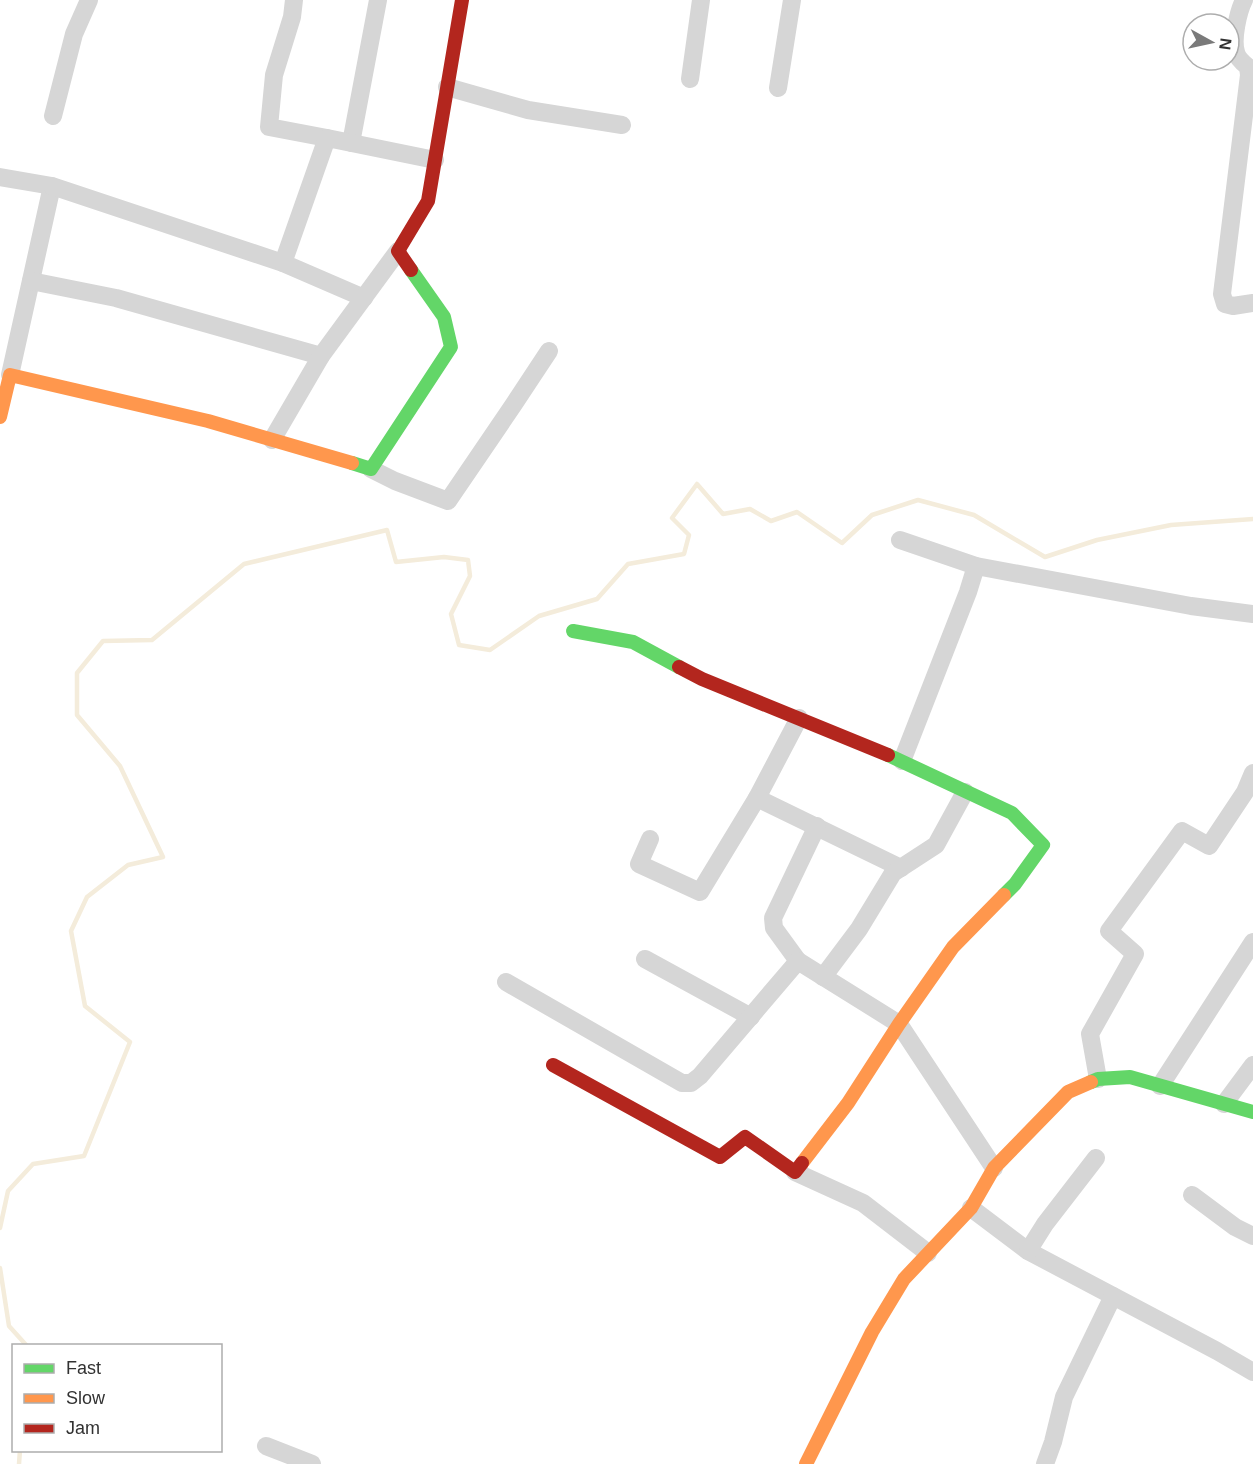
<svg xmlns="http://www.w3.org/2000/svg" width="1253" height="1464" font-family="Helvetica,sans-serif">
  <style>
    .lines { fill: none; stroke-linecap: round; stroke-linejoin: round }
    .stream { stroke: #f4ecdb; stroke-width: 4.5 }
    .street { stroke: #d6d6d6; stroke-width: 18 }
    .fast { stroke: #63d668; stroke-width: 14 }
    .slow { stroke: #ff974d; stroke-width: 14 }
    .jam { stroke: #b3261e; stroke-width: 14 }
  </style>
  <rect width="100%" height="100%" fill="#fff"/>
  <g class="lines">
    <g class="stream">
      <polyline points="0,1228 8,1191 33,1164 84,1156 130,1042 85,1006 71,931 87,897 128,865 163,857 120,766 77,715 77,673 103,641 152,640 244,564 387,530 396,562 444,557 468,560 470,576 451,614 459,645 490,650 539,616 597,599 628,564 684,554 689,535 672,518 697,484 723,514 750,509 771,521 797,512 842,543 872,515 918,500 974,515 1045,557 1097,540 1171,525 1253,519"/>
      <polyline points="0,1268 9,1326 27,1346"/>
      <polyline points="19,1464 20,1450"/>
    </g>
    <g class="street">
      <polyline points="294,0 292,17 274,75 269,127 327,138"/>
      <path d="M1244,0c-6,12 -12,39 -8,52 1,5 7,11 12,15l1,8 -27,219 3,10 8,2 20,-3"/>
      <polyline points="690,79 701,0"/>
      <polyline points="447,87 528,110 622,125"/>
      <polyline points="778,88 792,0"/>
      <polyline points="53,116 74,34 89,0"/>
      <polyline points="351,143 378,0"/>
      <polyline points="0,177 52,186 10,375"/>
      <polyline points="52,186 283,263"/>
      <polyline points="31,281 116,298 321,356"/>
      <polyline points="364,298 283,263 327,138 435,160"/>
      <polyline points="272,440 321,356 398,251"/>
      <polyline points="371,469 395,481 448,501 514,404 549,351"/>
      <polyline points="900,540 976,566 1191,606 1253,614"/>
      <polyline points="902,761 968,592 976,566"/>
      <polyline points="757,798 799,718"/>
      <polyline points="650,839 639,864 700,892 757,798 901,868"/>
      <polyline points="645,959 751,1017"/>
      <polyline points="798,961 774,928 773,918 817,826"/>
      <polyline points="823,977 859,929 893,873 936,845 965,792"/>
      <polyline points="506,982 682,1083 691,1083 700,1076 798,961 899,1024 994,1168"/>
      <polyline points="1098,1079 1090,1034 1135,954 1109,931 1182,831 1209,846 1245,792 1253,773"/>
      <polyline points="1160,1086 1253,942"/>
      <polyline points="1224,1104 1253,1065"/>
      <polyline points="795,1172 863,1203 928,1253"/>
      <polyline points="1192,1195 1235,1227 1253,1236"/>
      <polyline points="971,1208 1028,1251 1217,1351 1253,1372"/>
      <polyline points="1028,1251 1045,1224 1096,1158"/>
      <polyline points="266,1446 312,1464"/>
      <polyline points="1045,1464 1053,1442 1064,1397 1113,1296"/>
    </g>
    <g class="fast">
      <polyline points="352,463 371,469 451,347 444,317 411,270"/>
      <polyline points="573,631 633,642 679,667"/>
      <polyline points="888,755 1012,813 1043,845 1015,884 1004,895"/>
      <polyline points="1091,1082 1098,1079 1130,1077 1253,1112"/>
    </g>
    <g class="slow">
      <polyline points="0,417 10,375 208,421 352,463"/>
      <polyline points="802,1163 848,1103 899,1024 953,947 1004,895"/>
      <polyline points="806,1464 872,1332 904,1279 971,1208 994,1168 1068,1092 1091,1082"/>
    </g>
    <g class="jam">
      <polyline points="411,270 398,251 428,201 462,0"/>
      <polyline points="679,667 702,679 888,755"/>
      <polyline points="553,1065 720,1157 745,1137 795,1172 802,1163"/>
    </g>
  </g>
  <rect x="12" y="1344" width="210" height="108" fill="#ffffff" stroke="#adadad" stroke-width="1.5"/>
  <rect x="24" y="1364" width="30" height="9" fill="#63d668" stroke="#adadad" stroke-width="1.5"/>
  <text x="66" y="1374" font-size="18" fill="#323232">Fast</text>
  <rect x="24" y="1394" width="30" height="9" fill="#ff974d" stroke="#adadad" stroke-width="1.5"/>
  <text x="66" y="1404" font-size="18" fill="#323232">Slow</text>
  <rect x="24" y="1424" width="30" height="9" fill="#b3261e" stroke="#adadad" stroke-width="1.5"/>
  <text x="66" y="1434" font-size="18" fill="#323232">Jam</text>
  <g transform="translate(1211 42) rotate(98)"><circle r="28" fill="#ffffff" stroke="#adadad" stroke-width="1.5"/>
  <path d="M0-4.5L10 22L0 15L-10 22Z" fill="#7a7a7a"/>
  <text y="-9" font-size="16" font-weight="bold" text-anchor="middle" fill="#323232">N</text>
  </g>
</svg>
